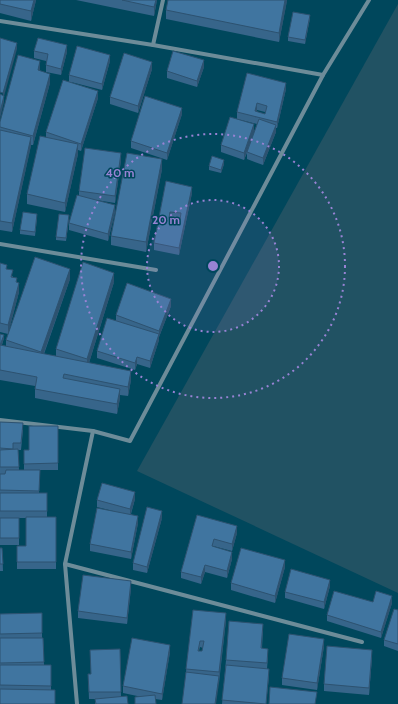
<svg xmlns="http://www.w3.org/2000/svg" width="398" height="704" font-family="Cabin,sans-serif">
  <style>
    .built { fill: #215263 }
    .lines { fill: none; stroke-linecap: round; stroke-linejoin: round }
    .minor { stroke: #6d8c99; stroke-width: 4 }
    .wall { fill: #37658a; fill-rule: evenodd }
    .shaded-wall { fill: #2d5270 }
    .building { fill: #4075a0; stroke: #2d5270; fill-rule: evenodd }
    .ring { fill: none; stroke: #9883d4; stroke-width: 2; stroke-dasharray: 2 4 }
    .centre { fill: #9883d4; stroke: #00475c; stroke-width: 2 }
    .ring-label { font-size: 12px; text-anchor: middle; font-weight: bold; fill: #9883d4; stroke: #00475c; stroke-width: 3; stroke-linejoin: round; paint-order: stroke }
  </style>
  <rect width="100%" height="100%" fill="#00475c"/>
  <polygon class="built" points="398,4 398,593 137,471"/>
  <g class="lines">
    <g class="minor">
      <polyline points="0,21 153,45 323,75"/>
      <polyline points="153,45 163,0"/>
      <polyline points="0,244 156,270"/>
      <polyline points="0,420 93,431 130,441 323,75 369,0"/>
      <polyline points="65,564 362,642"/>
      <polyline points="77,704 65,564 93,431"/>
    </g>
  </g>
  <g class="wall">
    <polygon points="0,0 36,0 31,21 0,13"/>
    <polygon points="76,0 157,0 154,16"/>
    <polygon points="287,0 279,42 166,19 166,10"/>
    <polygon points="310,18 305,44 288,41 288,37"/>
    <polygon points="34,51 67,52 61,75 46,72 46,61 34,58"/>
    <polygon points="110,61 102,90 71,82 98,98 81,151 78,150 78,154 65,212 27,204 27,194 46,138 46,132 69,82 69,75"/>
    <polygon points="204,67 197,87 167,78 167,71"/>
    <polygon points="152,69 138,113 110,104 110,97"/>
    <polygon points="40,71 50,83 33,145 31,145 12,232 0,230 0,122"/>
    <path d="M286,89l-9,39h-1v4l-13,33 -16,-6v-6l-3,7 -23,-8v-7l33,-14 -6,17 9,-24 -20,-5v-7zM257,110l8,2v2l-9,-2z"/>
    <polygon points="182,114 167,160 131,148 131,141"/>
    <polygon points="121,160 115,203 96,200 115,212 108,241 69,230 69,223 79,195 79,191"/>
    <polygon points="224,164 221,173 209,170 209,166"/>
    <polygon points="162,169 146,252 111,245 111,236"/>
    <polygon points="166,181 192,193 179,255 154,250 154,243"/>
    <polygon points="37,218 35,236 20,234 20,230"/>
    <polygon points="69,219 66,241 56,240 56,237"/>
    <polygon points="0,263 7,269 17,282 19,292 8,334 0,332"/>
    <polygon points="70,279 44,354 56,356 56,349 114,282 89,363 131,380 128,396 120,395 120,398 117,414 35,398 35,386 0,380 0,334 4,338 2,345 6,346 6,340"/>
    <polygon points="171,306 159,337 159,340 150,368 137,364 135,370 97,358 97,351 116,320 116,315"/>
    <polygon points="0,422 23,430 21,450 18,450 19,470 24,470 24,450 29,450 58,426 58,470 40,470 39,493 47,493 47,517 56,517 56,569 17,569 17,546 26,546 26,518 0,518"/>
    <polygon points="135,499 131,514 138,523 131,559 90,551 90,544 113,511 97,507 97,500"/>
    <polygon points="197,515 237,533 232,551 213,546 232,559 227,578 205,572 201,584 181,578 181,572"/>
    <rect x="0" y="518" width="19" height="27"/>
    <polygon points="162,518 147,573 133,570 133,563"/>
    <polygon points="0,548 2,548 3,571 0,571"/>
    <polygon points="285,567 275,603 231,590 231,583"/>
    <polygon points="330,586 324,609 285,598 285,592"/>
    <polygon points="131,588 127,624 78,618 78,611"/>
    <polygon points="373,602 392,603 381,638 327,621 327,615"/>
    <path d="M193,610l33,10 -7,63 -33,-11zM200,647l3,1 -1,3h-3z"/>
    <polygon points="398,610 398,651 384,646 384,640"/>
    <polygon points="42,613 42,638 43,638 44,665 51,665 51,690 0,704 0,614"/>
    <polygon points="263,630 262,648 268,656 267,669 269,676 266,704 222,704 226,660"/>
    <polygon points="324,646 317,690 282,685 282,678"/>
    <polygon points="120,649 121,697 128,704 95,704 95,699 89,699 88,674 91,674"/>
    <polygon points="170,652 162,700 155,699 156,704 135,704 135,697 142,697 123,693 123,686"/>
    <polygon points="372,657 369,695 324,691 324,684"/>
  </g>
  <g class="shaded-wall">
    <polygon points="34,0 36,0 31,21 31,11"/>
    <polygon points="156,0 157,0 154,16 154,7"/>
    <polygon points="285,0 287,0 287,1 279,42 279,33"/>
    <polygon points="310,15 310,18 305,44 305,40"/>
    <polygon points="17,43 17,49 3,100 3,93"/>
    <polygon points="67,45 67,52 61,75 61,69"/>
    <polygon points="110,55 110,61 102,90 102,84"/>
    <polygon points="204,60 204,67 197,87 197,81"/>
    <polygon points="40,61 40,70 38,79 38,70"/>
    <polygon points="152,62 152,69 138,113 138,106"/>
    <polygon points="50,74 50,83 33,145 33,136"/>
    <polygon points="286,83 286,89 277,128 277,122"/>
    <polygon points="98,91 98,98 81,151 81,144"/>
    <polygon points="4,96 4,102 0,119 0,112"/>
    <polygon points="257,103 257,110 255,118 255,111"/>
    <polygon points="182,108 182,114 167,160 167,153"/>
    <polygon points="254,124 254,131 244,160 244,153"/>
    <polygon points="276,125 276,132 263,165 263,158"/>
    <polygon points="31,137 31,146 12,232 12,223"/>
    <polygon points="78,144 78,154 65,212 65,203"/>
    <polygon points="121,153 121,160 115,203 115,196"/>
    <polygon points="162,159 162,169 146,252 146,242"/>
    <polygon points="224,160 224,164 221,173 221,170"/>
    <polygon points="192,187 192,193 179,255 179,248"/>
    <polygon points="115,205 115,212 108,241 108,234"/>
    <polygon points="70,269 70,279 41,361 41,352"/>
    <polygon points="114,273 114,282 87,369 87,359"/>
    <polygon points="19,283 19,292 8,334 8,325"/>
    <polygon points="171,299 171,306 159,337 159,331"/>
    <polygon points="159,334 159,340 150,368 150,361"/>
    <polygon points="4,335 4,338 0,350 0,346"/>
    <polygon points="137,357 137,364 135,370 135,363"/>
    <polygon points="131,371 131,380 128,396 128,387"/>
    <polygon points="120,389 120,398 117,414 117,404"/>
    <polygon points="135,492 135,499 130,516 130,509"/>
    <polygon points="162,511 162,518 147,573 147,567"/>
    <polygon points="138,516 138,523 131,559 131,552"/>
    <polygon points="237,526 237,533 232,551 232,544"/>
    <polygon points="232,552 232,559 227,578 227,571"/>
    <polygon points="285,560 285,567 275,603 275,596"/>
    <polygon points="205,565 205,572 201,584 201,577"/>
    <polygon points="330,580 330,586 324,609 324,602"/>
    <polygon points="131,581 131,588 127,624 127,618"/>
    <polygon points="392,596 392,603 381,638 381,632"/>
    <polygon points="226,613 226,620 219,679 219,672"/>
    <polygon points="324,639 324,646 317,690 317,683"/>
    <polygon points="170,645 170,652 162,700 162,694"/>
    <polygon points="372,650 372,657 369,695 369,688"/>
    <polygon points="269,669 269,676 266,704"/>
    <polygon points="219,676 219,683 216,704 215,704"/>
  </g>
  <g class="building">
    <polygon points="0,0 34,0 31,11 0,4"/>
    <polygon points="122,0 156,0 154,7"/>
    <polygon points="168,0 285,0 279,33 166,10"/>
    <polygon points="293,12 310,15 305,40 288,37"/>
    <polygon points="0,38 17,43 3,93 0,92"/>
    <polygon points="38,38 67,45 61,69 46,65 48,54 34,51"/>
    <polygon points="77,46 110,55 102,84 69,75"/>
    <polygon points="173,51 204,60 197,81 167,71"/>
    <polygon points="124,53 152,62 138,106 110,97"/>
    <polygon points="18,55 40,61 38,70 50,74 33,136 0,127 0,122"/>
    <path d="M247,73l39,10 -9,39 -40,-10zM257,103l10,3 -2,8 -10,-3z"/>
    <polygon points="63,80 98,91 81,144 46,132"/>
    <polygon points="0,94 4,96 0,112"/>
    <polygon points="145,96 182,108 167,153 131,141"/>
    <polygon points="230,117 254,124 244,153 221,145"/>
    <polygon points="259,119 276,125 263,158 247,152"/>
    <polygon points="0,130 31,137 12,223 0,221"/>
    <polygon points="40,136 78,144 65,203 27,194"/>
    <polygon points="85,148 121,153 115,196 79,191"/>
    <polygon points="127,153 162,159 146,242 111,236"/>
    <polygon points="212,156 224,160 221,170 209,166"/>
    <path d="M166,181l26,6 -13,61 -25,-5zM170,212l11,1 -1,7 -11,-2z"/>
    <polygon points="77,195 115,205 108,234 69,223"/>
    <polygon points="23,212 37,214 35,232 20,230"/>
    <polygon points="59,214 69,215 66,238 56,237"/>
    <polygon points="35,257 70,269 41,352 6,340"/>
    <polygon points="83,262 114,273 87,359 56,349"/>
    <polygon points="0,263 7,265 6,269 13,270 11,277 17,278 16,282 19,283 8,325 0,323"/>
    <polygon points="127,283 171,299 159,331 116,315"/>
    <polygon points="107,318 159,334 150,361 137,357 135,363 97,351"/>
    <polygon points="0,334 4,335 0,345"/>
    <polygon points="0,345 131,371 128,387 64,374 63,378 120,389 117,404 35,389 37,377 0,370"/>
    <polygon points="0,422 23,423 21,443 13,443 13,449 0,448"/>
    <polygon points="29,426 58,426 58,463 24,464 24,450 29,450"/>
    <polygon points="18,449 19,467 0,467 0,450"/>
    <polygon points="6,470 40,470 39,491 0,490 0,474 5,474"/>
    <polygon points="102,483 135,492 130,509 97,500"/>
    <rect x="0" y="493" width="47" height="18"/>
    <polygon points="147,507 162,511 147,567 133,563"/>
    <polygon points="97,508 138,516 131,552 90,544"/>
    <polygon points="197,515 237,526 232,544 214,539 212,546 232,552 227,571 205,565 201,577 181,572"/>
    <polygon points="26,517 56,517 56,562 17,562 17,546 26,546"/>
    <rect x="0" y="518" width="19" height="20"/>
    <polygon points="0,548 2,548 3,564 0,564"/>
    <polygon points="241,548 285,560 275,596 231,583"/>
    <polygon points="291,569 330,580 324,602 285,592"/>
    <polygon points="83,575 131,581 127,618 78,611"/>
    <polygon points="334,591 373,602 376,591 392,596 381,632 327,615"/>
    <polygon points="394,609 398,610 398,644 384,640"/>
    <path d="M193,610l33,3 -7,59 -33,-3zM200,641h4l-2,10h-4z"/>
    <polygon points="42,613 42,633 0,634 0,614"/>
    <polygon points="229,621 263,624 261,648 268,649 267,663 226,660"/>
    <polygon points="289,634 324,639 317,683 282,678"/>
    <polygon points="0,638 43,638 44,662 0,663"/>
    <polygon points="132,638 170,645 162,694 123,686"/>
    <polygon points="327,646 372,650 369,688 324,684"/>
    <polygon points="120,649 121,692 89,692 88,674 91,674 90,650"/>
    <polygon points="0,665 51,665 51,686 0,685"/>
    <polygon points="226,665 269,669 266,704 222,700"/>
    <polygon points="186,672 219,676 215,704 182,704"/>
    <polygon points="270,687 317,692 315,704 269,704"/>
    <polygon points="0,689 55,690 55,704 0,704"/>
    <polygon points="155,695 156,704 135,704 135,697"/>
    <polygon points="127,696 128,704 96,704 95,699"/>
  </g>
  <circle cx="213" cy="266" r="66" fill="#9883d4" fill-opacity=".12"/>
  <g class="ring">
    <circle cx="213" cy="266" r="66"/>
    <circle cx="213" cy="266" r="132"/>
  </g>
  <circle cx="213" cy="266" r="6" class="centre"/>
  <g class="ring-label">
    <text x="120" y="177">40 m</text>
    <text x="166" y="224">20 m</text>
  </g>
</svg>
